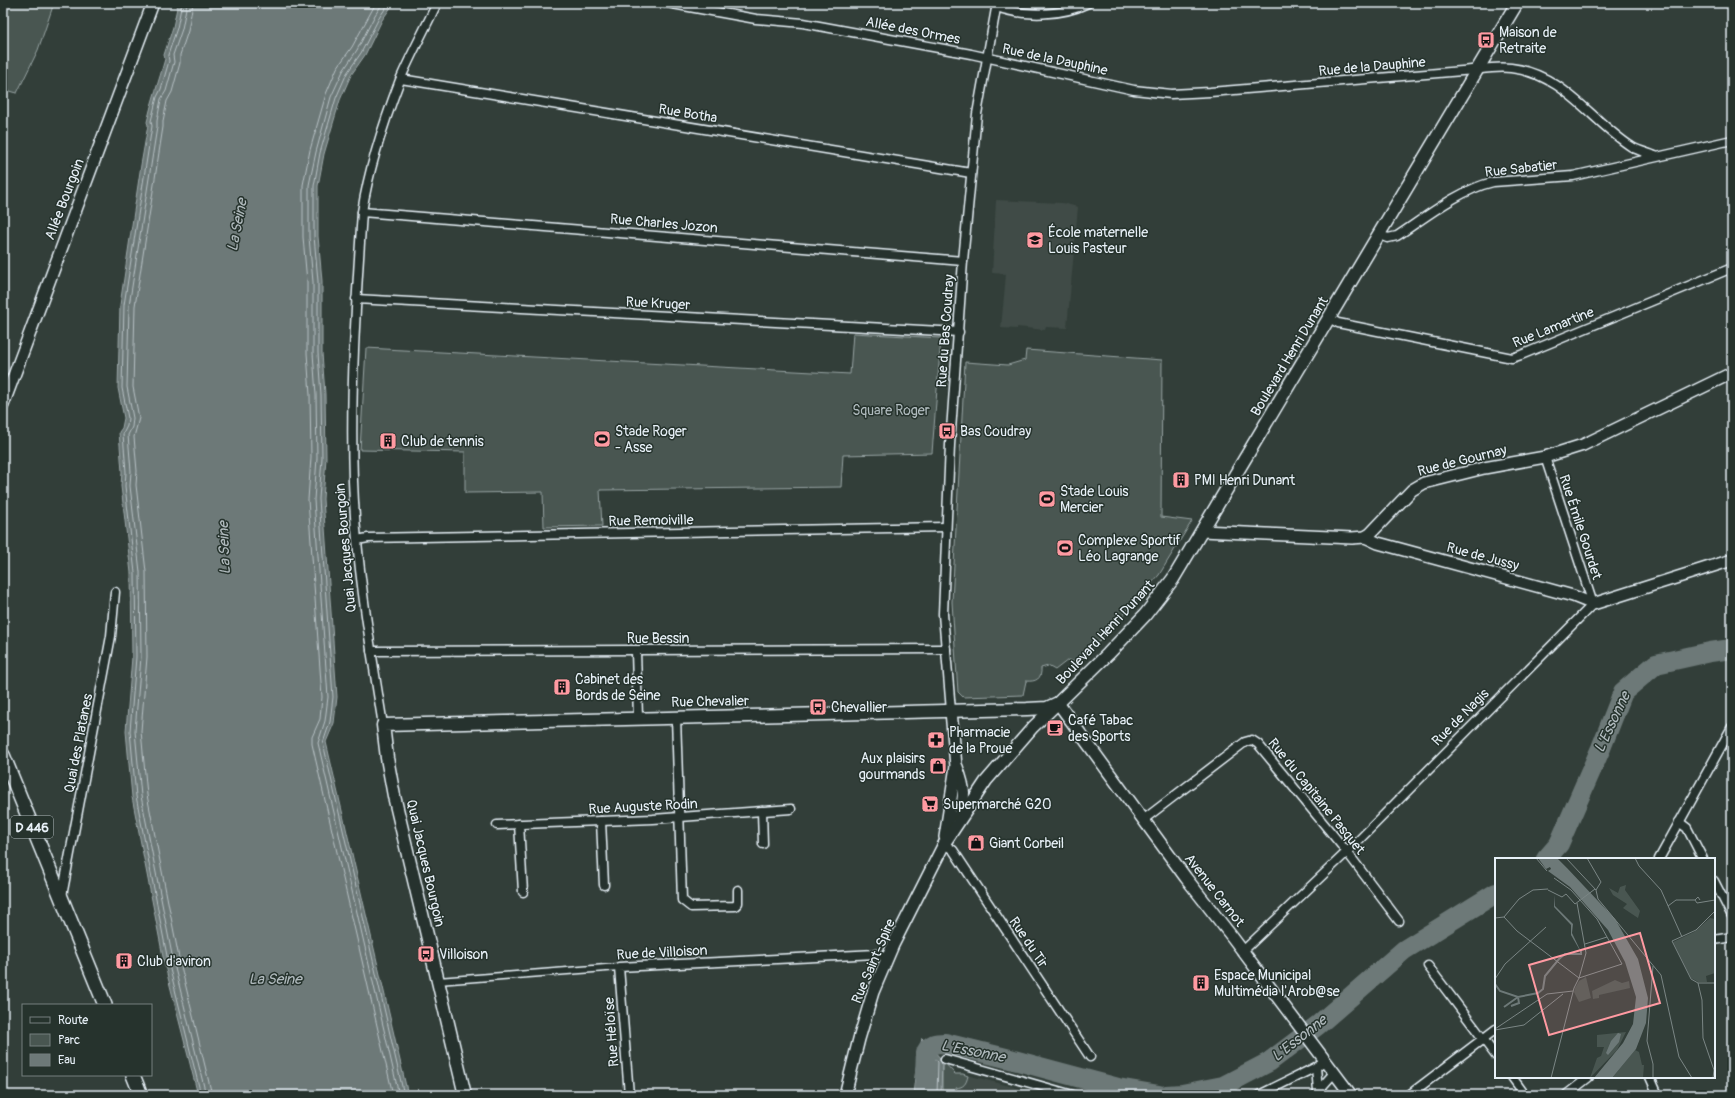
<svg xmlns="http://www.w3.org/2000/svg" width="1735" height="1098" font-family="Pangolin,sans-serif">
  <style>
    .built { fill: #3f4b46 }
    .green { fill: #495651; stroke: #98a4a4 }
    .water { fill: #6d7978; stroke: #9ea9ab }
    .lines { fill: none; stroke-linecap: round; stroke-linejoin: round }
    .shore { stroke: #b7c1c5; stroke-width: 1 }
    .river { stroke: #6d7978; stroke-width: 20 }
    .pedestrian-casing { stroke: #e8f1f8; stroke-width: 9 }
    .minor-casing { stroke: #e8f1f8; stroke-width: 11 }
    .tertiary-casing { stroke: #e8f1f8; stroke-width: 14 }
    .secondary-casing { stroke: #e8f1f8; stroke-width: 15 }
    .primary-casing { stroke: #e8f1f8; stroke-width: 16 }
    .pedestrian { stroke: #26332d; stroke-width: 6 }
    .minor { stroke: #26332d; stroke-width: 8 }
    .tertiary { stroke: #26332d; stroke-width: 11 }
    .secondary { stroke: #26332d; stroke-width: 12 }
    .primary { stroke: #26332d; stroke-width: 13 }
    .labels { text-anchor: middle; stroke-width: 3; stroke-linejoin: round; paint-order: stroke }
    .shield { fill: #26332d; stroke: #aeb8bb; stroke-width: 1 }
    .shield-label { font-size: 13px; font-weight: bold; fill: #e8f1f8 }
    .street-label { font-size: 14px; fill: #e8f1f8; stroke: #26332d }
    .poi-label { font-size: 14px; fill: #e8f1f8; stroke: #26332d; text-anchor: start }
    .park-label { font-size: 14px; fill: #b0bbbe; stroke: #26332d }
    .water-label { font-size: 15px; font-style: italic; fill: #b1bbbe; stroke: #26332d }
    .inset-river { fill: none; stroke: #6d7978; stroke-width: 2 }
    .inset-road { fill: none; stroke: #7b8685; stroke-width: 1 }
    .view { fill: #ff9aa2; fill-opacity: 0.15; stroke: #ff9aa2; stroke-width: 2 }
    .inset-edge { fill: none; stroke: #e8f1f8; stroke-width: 2 }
  </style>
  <rect width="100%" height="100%" fill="#323e39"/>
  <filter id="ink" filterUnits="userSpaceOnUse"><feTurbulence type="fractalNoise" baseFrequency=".025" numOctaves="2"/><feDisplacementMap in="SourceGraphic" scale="8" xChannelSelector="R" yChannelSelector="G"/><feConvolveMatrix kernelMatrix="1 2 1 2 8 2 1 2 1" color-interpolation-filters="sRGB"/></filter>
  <g filter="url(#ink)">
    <g class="built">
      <polygon points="996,200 1062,203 1078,207 1067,328 1046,327 1045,330 1017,327 1017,329 1001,328 1006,274 992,273"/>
      <polygon points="942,1060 955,1074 963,1074 1044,1095 941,1095"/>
    </g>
    <g class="green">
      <polygon points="3,3 54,3 38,50 17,93 3,89"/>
      <polygon points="853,333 941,338 932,453 843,455 841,487 600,490 602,526 544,527 543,492 465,493 465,452 360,450 366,348 850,374"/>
      <path d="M1026,350l136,10 -1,157 31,4 -33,54 -41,46 -40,42 -10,-3 -13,10 -7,-4 -7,2c1,11 -5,14 -15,13l-3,14 -60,2 -5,-5 -6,-90 13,-240 43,3 17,-5z"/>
      <path d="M942,1060l13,14h8l5,2c-2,8 -4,11 -12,12l1,7h-15z"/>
    </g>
    <g class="water">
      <path d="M178,3h216l-12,17 -17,35 -14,20 -11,25 -16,54 -6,32v50l4,45v72l3,41 1,64 -3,41 14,198 -3,26 -8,19 82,353h-210l-34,-133 -32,-165 -6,-66 6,-74 -1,-84 -10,-87 1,-14 -3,-40 3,-4 2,-10 -6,-30 2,-83 21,-140 7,-40 -1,-3c5,-22 12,-41 18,-63l-1,-4 9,-28z"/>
      <polygon points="922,1038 942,1060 941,1095 913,1095 916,1068"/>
    </g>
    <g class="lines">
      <g class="shore">
        <polyline points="182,3 177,28 168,55 169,61 161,89 157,97 151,121 152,126 124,305 122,388 128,418 127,426 123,434 126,472 125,486 135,573 136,657 130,731 136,796 168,961 201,1095"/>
        <polyline points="187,3 182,29 173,55 174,62 166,91 161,99 157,121 157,127 129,306 127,387 133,418 132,427 128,435 131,471 130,486 140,572 141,657 135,731 141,796 173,960 206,1095"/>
        <polyline points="193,3 188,31 180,55 180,63 172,92 167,101 163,121 163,127 135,306 133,387 139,418 134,437 137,471 136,485 146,572 147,657 141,731 147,795 179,958 212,1095"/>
        <polyline points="376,3 352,47 337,68 326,94 310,150 303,185 303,237 307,282 307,353 310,395 311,457 308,500 322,697 320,719 312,737 312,744 393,1095"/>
        <polyline points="383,3 375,15 357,50 343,71 331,97 316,152 309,185 309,237 313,282 313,353 316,395 317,458 314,500 328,697 325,721 318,743 399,1095"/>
        <polyline points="389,3 379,18 361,53 347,73 336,98 320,153 314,186 314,236 318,281 318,353 321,395 322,458 319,499 333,697 330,722 323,743 404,1095"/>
        <polyline points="917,1095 920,1069 924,1050 926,1049 938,1062 937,1095"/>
        <polyline points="922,1095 927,1061 928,1059 933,1064 932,1095"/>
      </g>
      <g class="river">
        <polyline points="1546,859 1559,844 1601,748 1623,692 1656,664 1710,652 1732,649"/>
        <path d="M924,1095l2,-43c5,-9 10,-9 19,-9l65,16 108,29 41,7"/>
        <polyline points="1166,1095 1182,1094 1223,1086 1269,1062 1318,1025 1404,950 1496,893"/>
      </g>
      <g class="pedestrian-casing">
        <polyline id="pedestrian" points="438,981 619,967"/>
      </g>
      <g class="minor-casing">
        <g id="minor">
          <path d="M667,3l89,16 47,4 168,31 163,36 37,4 39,-2 252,-21c17,-1 32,-5 49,-3 53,6 80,53 121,79 7,4 16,6 23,9"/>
          <path d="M997,7c28,10 65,9 91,-4"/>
          <polyline points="401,79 971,173"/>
          <polyline points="362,212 963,261"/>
          <path d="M1380,235l8,3 9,-2c29,-19 62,-46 96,-54l80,-6 159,-36"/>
          <polyline points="356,299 959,332"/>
          <polyline points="1329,318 1338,323 1512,358 1521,355 1732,268"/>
          <polyline points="357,540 368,538 946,527"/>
          <polyline points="371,651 946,649"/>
          <polyline points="636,651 638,718"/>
          <polyline points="951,711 943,614 950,445 963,261 977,114 997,3"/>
          <polyline points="676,717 682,900 691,907 735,906 738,903 738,890"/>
          <path d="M383,725c-13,-81 -27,-162 -30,-244 -3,-90 3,-179 9,-269 7,-45 22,-90 38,-132 11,-26 25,-51 37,-77"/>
          <polyline points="762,811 763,844"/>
          <polyline points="1143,820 1245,742 1252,740 1258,744 1347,852 1399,921"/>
          <polyline points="601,821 604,885"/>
          <polyline points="1679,822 1687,828 1703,859"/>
          <polyline points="519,824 523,892"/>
          <polyline points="497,825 653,819 791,809"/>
          <polyline points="944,844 953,850 1090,1057"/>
          <polyline points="1659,859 1732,727"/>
          <polyline points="1714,881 1732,916"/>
          <polyline points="62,896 111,636 115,592"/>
          <polyline points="1714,940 1732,937"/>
          <polyline points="1243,951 1351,848 1593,604 1545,457"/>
          <polyline points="1428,966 1496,1056"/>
          <polyline points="945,1059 1073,1095"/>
          <polyline points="1316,1067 1318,1091"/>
          <polyline points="1512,1077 1525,1095"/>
          <polyline points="1650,1077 1658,1095"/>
          <polyline points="629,1095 619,967 876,954 887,958"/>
          <polyline points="1259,1095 1316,1067 1324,1061"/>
          <polyline points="1318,1095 1318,1091 1334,1073"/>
          <polyline points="1409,1095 1496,1029"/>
          <polyline points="1566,1095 1589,1077"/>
        </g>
      </g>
      <g class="tertiary-casing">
        <g id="tertiary">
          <polyline points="3,405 153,3"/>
          <polyline points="1202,531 1352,538 1365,537 1370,534 1412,490 1424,483 1484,468 1545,457 1583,445 1732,373"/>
          <polyline points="1365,537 1378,543 1573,596 1593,604 1732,560"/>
          <path d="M957,767c8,22 9,29 1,51"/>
          <polyline points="945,837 956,766 951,711"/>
          <polyline points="845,1095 859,1039 873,992 893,945 944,844 986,781 1033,727 1058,703 1186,878 1233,938 1351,1095"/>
        </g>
      </g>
      <g class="secondary-casing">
        <polyline id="secondary" points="465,1095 394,796 387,758 383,725 1027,709 1047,708 1058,703 1108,654 1145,615 1173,579 1517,3"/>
      </g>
      <g class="primary-casing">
        <g id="primary">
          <polyline points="3,755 105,1005"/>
          <polyline points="133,1075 141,1095"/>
        </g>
      </g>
      <use href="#pedestrian" class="pedestrian"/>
      <use href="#minor" class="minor"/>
      <use href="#tertiary" class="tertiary"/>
      <use href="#secondary" class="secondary"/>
      <use href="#primary" class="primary"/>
    </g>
  </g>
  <defs>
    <g id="bus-square" transform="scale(0.9)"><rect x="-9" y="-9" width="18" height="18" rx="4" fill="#ff9aa2" stroke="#26332d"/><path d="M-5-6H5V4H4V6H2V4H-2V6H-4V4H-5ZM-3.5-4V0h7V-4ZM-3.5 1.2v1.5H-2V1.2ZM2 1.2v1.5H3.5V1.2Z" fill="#111"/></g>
    <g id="school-square" transform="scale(0.9)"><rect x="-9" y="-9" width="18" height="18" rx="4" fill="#ff9aa2" stroke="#26332d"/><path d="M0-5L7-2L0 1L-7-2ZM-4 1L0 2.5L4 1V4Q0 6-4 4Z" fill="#111"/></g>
    <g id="stadium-square" transform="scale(0.9)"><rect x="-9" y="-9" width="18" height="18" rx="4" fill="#ff9aa2" stroke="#26332d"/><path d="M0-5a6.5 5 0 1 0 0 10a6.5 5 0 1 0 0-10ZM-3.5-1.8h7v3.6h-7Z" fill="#111"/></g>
    <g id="building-square" transform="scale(0.9)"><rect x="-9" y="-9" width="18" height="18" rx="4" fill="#ff9aa2" stroke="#26332d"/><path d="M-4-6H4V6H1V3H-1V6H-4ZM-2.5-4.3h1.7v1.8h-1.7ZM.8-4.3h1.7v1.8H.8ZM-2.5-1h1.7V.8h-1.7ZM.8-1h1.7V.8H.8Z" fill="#111"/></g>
    <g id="cafe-square" transform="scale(0.9)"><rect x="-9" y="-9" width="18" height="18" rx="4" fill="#ff9aa2" stroke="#26332d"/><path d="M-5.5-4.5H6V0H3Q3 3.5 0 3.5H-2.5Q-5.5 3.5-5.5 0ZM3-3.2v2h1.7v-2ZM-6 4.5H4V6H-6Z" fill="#111"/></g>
    <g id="pharmacy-square" transform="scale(0.9)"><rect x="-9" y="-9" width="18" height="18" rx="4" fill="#ff9aa2" stroke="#26332d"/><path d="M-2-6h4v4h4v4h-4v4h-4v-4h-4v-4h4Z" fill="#111"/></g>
    <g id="shop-square" transform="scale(0.9)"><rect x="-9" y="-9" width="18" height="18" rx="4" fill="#ff9aa2" stroke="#26332d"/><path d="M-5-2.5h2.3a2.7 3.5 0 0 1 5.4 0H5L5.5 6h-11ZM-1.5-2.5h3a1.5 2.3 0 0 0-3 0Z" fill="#111"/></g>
    <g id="supermarket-square" transform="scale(0.9)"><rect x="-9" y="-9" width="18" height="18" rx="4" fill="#ff9aa2" stroke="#26332d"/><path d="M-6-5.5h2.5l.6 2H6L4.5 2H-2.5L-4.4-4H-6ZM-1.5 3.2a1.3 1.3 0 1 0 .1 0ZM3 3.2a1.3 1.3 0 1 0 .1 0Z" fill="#111"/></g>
  </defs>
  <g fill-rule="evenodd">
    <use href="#bus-square" x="1486" y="40"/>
    <use href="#school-square" x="1035" y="240"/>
    <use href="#bus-square" x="947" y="431"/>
    <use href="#stadium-square" x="602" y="439"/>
    <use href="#building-square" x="388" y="441"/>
    <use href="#building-square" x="1181" y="480"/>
    <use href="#stadium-square" x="1047" y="499"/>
    <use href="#stadium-square" x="1065" y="548"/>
    <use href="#building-square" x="562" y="687"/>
    <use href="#bus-square" x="818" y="707"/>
    <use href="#cafe-square" x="1055" y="728"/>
    <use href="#pharmacy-square" x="936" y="740"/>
    <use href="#shop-square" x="938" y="766"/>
    <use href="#supermarket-square" x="930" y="804"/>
    <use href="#shop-square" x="976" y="843"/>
    <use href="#bus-square" x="426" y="954"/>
    <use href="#building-square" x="124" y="961"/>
    <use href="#building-square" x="1201" y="983"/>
  </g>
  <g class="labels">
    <rect class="shield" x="11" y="816" width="42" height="22" rx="3"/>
    <g class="shield-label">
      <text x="32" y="832">D 446</text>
    </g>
    <g class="street-label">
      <text transform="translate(913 30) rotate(11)" y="5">Allée des Ormes</text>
      <text transform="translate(1055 59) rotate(12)" y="5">Rue de la Dauphine</text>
      <text transform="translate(1372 66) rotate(-5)" y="5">Rue de la Dauphine</text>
      <text transform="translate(688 113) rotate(9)" y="5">Rue Botha</text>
      <text transform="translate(1521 168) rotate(-6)" y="5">Rue Sabatier</text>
      <text transform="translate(64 199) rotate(-69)" y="5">Allée Bourgoin</text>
      <text transform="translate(664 223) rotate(5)" y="5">Rue Charles Jozon</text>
      <text transform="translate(658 303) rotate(3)" y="5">Rue Kruger</text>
      <text transform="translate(1553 327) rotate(-22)" y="5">Rue Lamartine</text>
      <text transform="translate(945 331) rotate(-86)" y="5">Rue du Bas Coudray</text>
      <text transform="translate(1289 356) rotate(-59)" y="5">Boulevard Henri Dunant</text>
      <text transform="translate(1462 460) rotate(-14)" y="5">Rue de Gournay</text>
      <text transform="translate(651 520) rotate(-1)" y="5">Rue Remoiville</text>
      <text transform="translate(1581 527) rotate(72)" y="5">Rue Émile Gourdet</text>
      <text transform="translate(345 548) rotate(-95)" y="5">Quai Jacques Bourgoin</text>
      <text transform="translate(1483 556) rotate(15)" y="5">Rue de Jussy</text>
      <text transform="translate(1105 632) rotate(-47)" y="5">Boulevard Henri Dunant</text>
      <text x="658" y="643">Rue Bessin</text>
      <text transform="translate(710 701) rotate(-1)" y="5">Rue Chevalier</text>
      <text transform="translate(1460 717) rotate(-45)" y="5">Rue de Nagis</text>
      <text transform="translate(78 743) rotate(-79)" y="5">Quai des Platanes</text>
      <text transform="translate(1317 796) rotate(51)" y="5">Rue du Capitaine Pasquet</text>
      <text transform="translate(643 806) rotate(-3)" y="5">Rue Auguste Rodin</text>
      <text transform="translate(426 863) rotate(77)" y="5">Quai Jacques Bourgoin</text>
      <text transform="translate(1215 890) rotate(52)" y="5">Avenue Carnot</text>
      <text transform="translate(1029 942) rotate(56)" y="5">Rue du Tir</text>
      <text transform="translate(662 952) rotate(-3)" y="5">Rue de Villoison</text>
      <text transform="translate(873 961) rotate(-67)" y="5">Rue Saint-Spire</text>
      <text transform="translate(611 1032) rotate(-94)" y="5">Rue Héloïse</text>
    </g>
    <g class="poi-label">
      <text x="1499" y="37">Maison de<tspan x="1499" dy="16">Retraite</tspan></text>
      <text x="1048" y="237">École maternelle<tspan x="1048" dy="16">Louis Pasteur</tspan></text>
      <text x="615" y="436">Stade Roger<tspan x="615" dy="16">- Asse</tspan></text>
      <text x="960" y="436">Bas Coudray</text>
      <text x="401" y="446">Club de tennis</text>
      <text x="1194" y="485">PMI Henri Dunant</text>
      <text x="1060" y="496">Stade Louis<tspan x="1060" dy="16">Mercier</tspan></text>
      <text x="1078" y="545">Complexe Sportif<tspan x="1078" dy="16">Léo Lagrange</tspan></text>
      <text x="575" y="684">Cabinet des<tspan x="575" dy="16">Bords de Seine</tspan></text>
      <text x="831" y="712">Chevallier</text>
      <text x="1068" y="725">Café Tabac<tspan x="1068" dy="16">des Sports</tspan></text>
      <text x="949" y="737">Pharmacie<tspan x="949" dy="16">de la Proue</tspan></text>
      <text x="925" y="763" text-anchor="end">Aux plaisirs<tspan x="925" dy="16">gourmands</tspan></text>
      <text x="943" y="809">Supermarché G20</text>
      <text x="989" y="848">Giant Corbeil</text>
      <text x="439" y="959">Villoison</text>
      <text x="137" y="966">Club d'aviron</text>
      <text x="1214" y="980">Espace Municipal<tspan x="1214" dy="16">Multimédia l'Arob@se</tspan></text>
    </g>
    <g class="park-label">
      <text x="891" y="415">Square Roger</text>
    </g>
    <g class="water-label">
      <text transform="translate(237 225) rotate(-79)" y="5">La Seine</text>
      <text transform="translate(224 548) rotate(-92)" y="5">La Seine</text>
      <text transform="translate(1612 722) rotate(-65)" y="5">L'Essonne</text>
      <text x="275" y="984">La Seine</text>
      <text transform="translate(1299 1038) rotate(-38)" y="5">L'Essonne</text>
      <text transform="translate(973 1051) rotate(11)" y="5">L'Essonne</text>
    </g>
  </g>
  <g transform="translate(1495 858)">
    <rect width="220" height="220" fill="#323e39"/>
    <path d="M131,27l-1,5 15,21 -2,7 -15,-10 4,-4 -14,-9 -4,-7 9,5 2,-6zM215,60l5,1v54l-9,3 1,6h-9l-7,-4 -18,-36 21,-10zM91,119l5,21 -12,4 -5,-10 1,-4 4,-7zM120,122l7,3 7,-2 1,7 -31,7v3l-6,1 -1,-8zM131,174l-9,18 -27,28 7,-20 4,-2 3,-9h-7v-12zM140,192l4,2 3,13h2l-1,13h-31z" fill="#495651"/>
    <path d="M43,0h19l10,10 48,51 23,40 10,39 -2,25 -10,26 -24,29h-18l29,-35 10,-19 3,-27 -11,-35 -17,-32 -38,-43 -22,-16 3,-2 -1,-2 -4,2zM60,37v11l18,18 -1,9 10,21 -11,-19v-10l-17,-18zM123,175l3,1 -2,8 -11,13 -2,-2 5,-12z" fill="#6d7978"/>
    <path class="inset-river" d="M0,126l5,7 18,6 20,-4 5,-4 2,-13 14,-17 6,-5h16v-3M16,148l8,-3 -1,-6M9,149l14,-10"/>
    <path class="inset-road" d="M41,0l11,13M71,0l30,32 2,9 63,76 18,82 13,21M92,0l14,24 -5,8M140,0l4,8 22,24 21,47M38,32l15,-1M53,32l14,7 4,-3 9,10M205,42l-2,-3 -3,3 2,3 18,-3M80,46l20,-15M173,48l8,-6h19M9,59l13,14 62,47 7,-25 -9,-50M0,60l9,-1 15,-18 14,-9M90,86l22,-7M158,108l-6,75 6,23v14M0,121l10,-15 41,-37M203,125l-7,-4 -19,-38 24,-11 19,-19M203,125l4,17 1,38 11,32 -1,8M203,125h17M0,171l52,-35 26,-3M0,172l29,-5 39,-31M56,220l23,-90 5,-10 43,-14 -25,-45 -26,-29 -17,-12"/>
    <path class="view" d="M145,75l20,70 -111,32 -20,-70z"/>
    <rect width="220" height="220" class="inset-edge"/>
  </g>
  <rect width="1735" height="1098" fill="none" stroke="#26332d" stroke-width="16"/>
  <rect x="8" y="8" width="1719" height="1082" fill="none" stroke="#e8f1f8" stroke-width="1.5" filter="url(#ink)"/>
  <rect x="22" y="1004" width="130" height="72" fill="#26332d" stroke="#747f7e"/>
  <rect x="30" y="1017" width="20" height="6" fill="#26332d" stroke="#747f7e"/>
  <text x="58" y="1024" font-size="12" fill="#e8f1f8">Route</text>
  <rect x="30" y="1034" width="20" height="12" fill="#495651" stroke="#747f7e"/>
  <text x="58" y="1044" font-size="12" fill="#e8f1f8">Parc</text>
  <rect x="30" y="1054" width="20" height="12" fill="#6d7978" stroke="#747f7e"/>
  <text x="58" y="1064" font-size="12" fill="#e8f1f8">Eau</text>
</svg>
